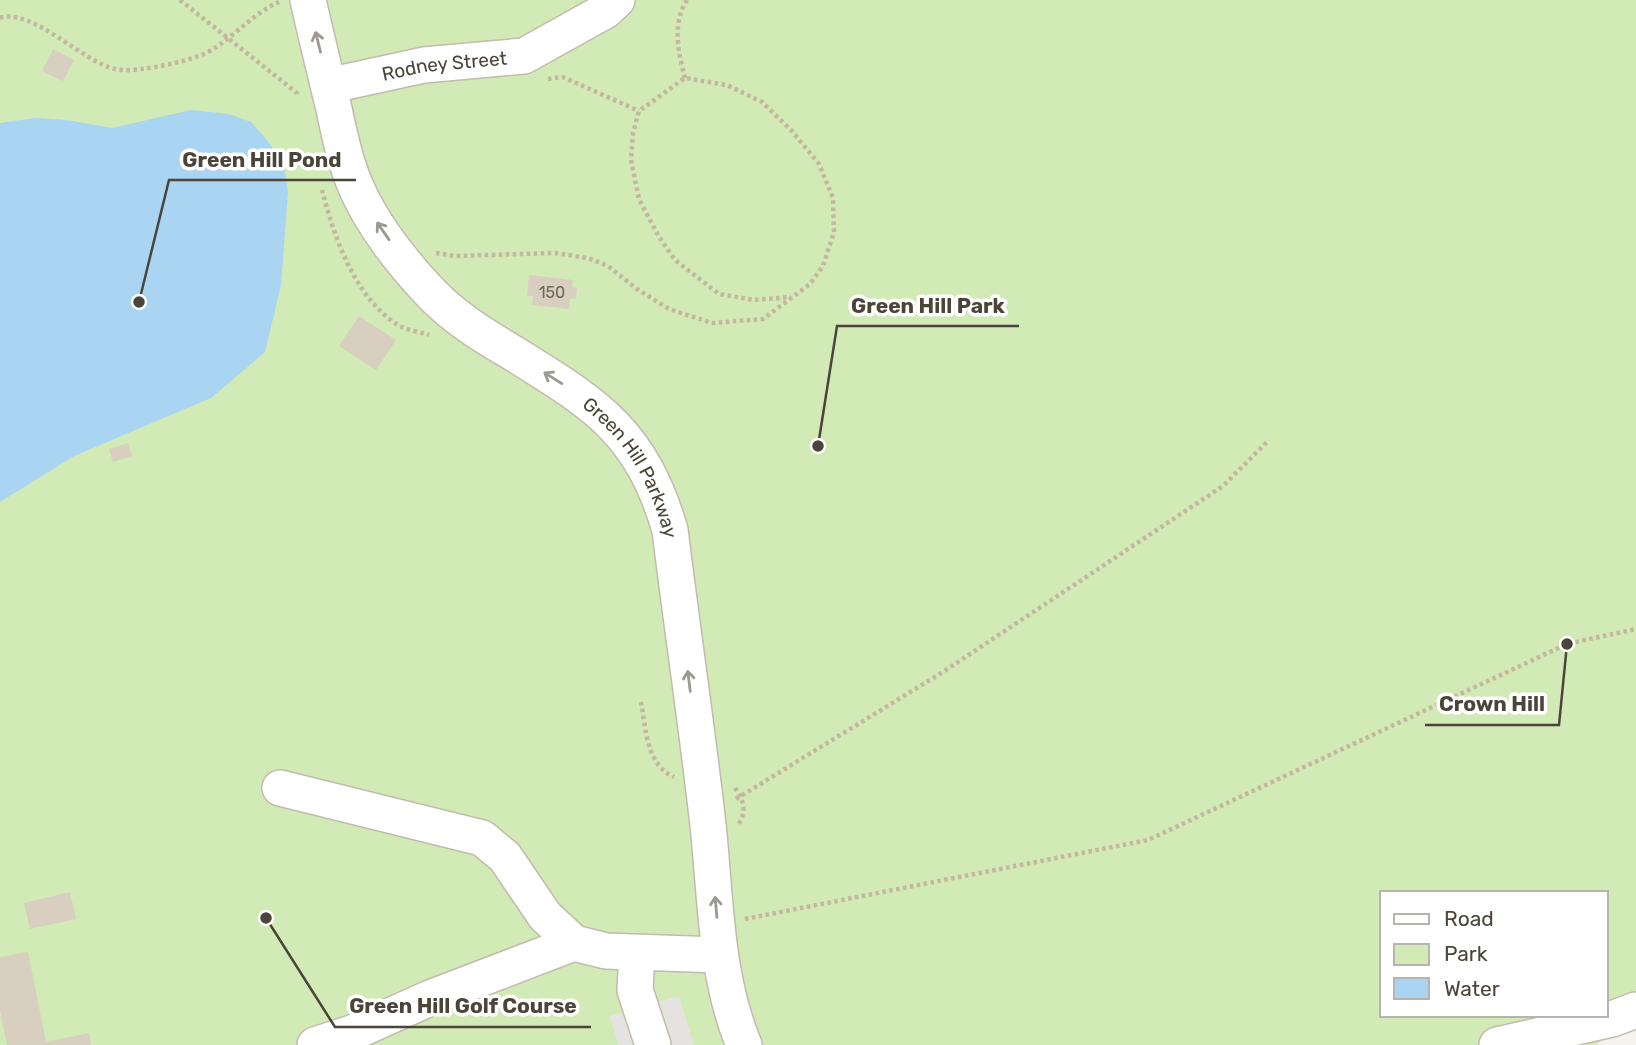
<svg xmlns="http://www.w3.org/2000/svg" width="1636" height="1045" font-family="Rubik,sans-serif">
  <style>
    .green { fill: #d2eab5; fill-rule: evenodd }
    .parking { fill: #e5e3e0 }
    .water { fill: #a9d4f2 }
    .building { fill: #d8cfc1 }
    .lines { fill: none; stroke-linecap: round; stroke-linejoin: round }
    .minor-casing { stroke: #c2bbae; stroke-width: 38 }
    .path { stroke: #c4b79f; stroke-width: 4.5; stroke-dasharray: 3.5 3.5; stroke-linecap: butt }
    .minor { stroke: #fff; stroke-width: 35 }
    .oneway { stroke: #9c9892 }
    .labels { text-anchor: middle; stroke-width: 7; stroke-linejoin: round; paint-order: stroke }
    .number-label { font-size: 16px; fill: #6e675b }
    .street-label { font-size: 19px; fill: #4b4439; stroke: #fff }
    .leader { fill: none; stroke: #4b4439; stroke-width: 2.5 }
    .callout-dot { fill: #4b4439; stroke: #fff; stroke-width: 2.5 }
    .callout-label { font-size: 21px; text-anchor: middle; font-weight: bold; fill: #4b4439; stroke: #fff; stroke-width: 7; stroke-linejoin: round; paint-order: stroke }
  </style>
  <rect width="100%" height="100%" fill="#f6f3ec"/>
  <path class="green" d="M0,0h1636v1010l-16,6 -23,29h-1597zM1382,893h224v122h-224z"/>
  <polygon class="parking" points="679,996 694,1045 618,1045 610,1016"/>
  <polygon class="water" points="191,110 229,114 251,122 267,140 284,165 288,192 281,285 265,352 211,398 74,456 0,502 0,123 35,118 67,120 112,128"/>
  <g class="building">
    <polygon points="53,49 74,60 63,81 42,71"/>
    <polygon points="529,275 573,280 572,287 577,288 576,299 570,298 569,309 532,305 533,296 527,296"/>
    <polygon points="359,316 396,340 376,370 339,346"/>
    <polygon points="128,443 132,456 113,462 109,449"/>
    <polygon points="70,892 76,919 30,929 24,903"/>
    <polygon points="28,952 46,1042 89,1033 91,1045 7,1045 0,1011 0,957"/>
  </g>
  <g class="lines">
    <g class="minor-casing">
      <g id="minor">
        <path id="s1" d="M308,0c8,36 17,72 26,109 5,24 10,48 19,71 16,40 46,79 75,110 23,25 51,43 80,60 85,53 132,78 162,180 12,98 27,197 38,295 8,75 7,150 36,220"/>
        <path id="s2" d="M341,83l83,-18 100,-9 81,-45 12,-11"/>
        <polyline points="280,788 482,838 505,857 545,916 574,943 606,951 719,955"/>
        <polyline points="637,953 635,990 653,1045"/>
        <polyline points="315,1045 352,1033 430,998 574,943"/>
        <polyline points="1497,1045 1612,1019 1636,1010"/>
      </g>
    </g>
    <g class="path">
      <polyline points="180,0 297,93 298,97"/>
      <path d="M0,18c31,-11 83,44 115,51 7,2 19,1 27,0 17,-2 40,-7 57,-13 29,-11 50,-41 80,-54"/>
      <path d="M685,78c-7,-25 -13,-56 2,-78"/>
      <polyline points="548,79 563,77 639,111"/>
      <path d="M322,190c12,47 33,108 76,135 9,5 21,7 31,10"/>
      <polyline points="436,253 455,256 555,253 588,258 608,266 637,289 669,309 712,323 763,319 810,284 823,266 834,232 833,198 819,164 791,130 762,102 727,85 685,78 639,111 633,133 631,160 639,199 659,237 675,260 719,294 754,300 791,297"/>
      <path d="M641,702c5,26 5,63 33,75"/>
      <path d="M735,788c9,12 12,24 3,37"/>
      <polyline points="736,799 946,670 1223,486 1268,441"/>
      <polyline points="745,919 1148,840 1567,644 1636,629"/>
    </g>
    <use href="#minor" class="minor"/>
  </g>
  <defs><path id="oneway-shaft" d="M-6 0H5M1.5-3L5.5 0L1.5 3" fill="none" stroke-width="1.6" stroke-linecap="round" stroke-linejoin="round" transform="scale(1.75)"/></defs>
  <g class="oneway">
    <use href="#oneway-shaft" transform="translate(318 42) rotate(-104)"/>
    <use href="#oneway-shaft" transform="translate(383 231) rotate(-125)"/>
    <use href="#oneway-shaft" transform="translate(553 378) rotate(-148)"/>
    <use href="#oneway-shaft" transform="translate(689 681) rotate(-97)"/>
    <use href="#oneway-shaft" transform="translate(716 907) rotate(-95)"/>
  </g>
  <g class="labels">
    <g class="number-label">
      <text x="552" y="298">150</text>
    </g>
    <g class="street-label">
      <text dy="7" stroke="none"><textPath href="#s2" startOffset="105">Rodney Street</textPath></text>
      <text dy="7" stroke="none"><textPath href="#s1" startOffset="595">Green Hill Parkway</textPath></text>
    </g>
  </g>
  <path class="leader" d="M139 302L169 180H356M818 446L837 326H1019M1567 644L1559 725H1425M266 918L335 1027H591"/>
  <g class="callout-dot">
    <circle cx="139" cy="302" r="7"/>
    <circle cx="818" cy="446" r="7"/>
    <circle cx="1567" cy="644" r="7"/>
    <circle cx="266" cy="918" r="7"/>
  </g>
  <g class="callout-label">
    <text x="262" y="167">Green Hill Pond</text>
    <text x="928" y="313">Green Hill Park</text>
    <text x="1492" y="711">Crown Hill</text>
    <text x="463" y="1013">Green Hill Golf Course</text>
  </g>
  <rect x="1380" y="891" width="228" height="126" fill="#ffffff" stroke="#b7b4b0" stroke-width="2"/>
  <rect x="1394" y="914" width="35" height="10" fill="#ffffff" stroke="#b7b4b0" stroke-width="2"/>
  <text x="1444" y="926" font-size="21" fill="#4b4439">Road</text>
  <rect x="1394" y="944" width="35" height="21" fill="#d2eab5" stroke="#b7b4b0" stroke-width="2"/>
  <text x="1444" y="961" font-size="21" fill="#4b4439">Park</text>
  <rect x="1394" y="978" width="35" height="21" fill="#a9d4f2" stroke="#b7b4b0" stroke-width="2"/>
  <text x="1444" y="996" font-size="21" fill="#4b4439">Water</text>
</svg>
